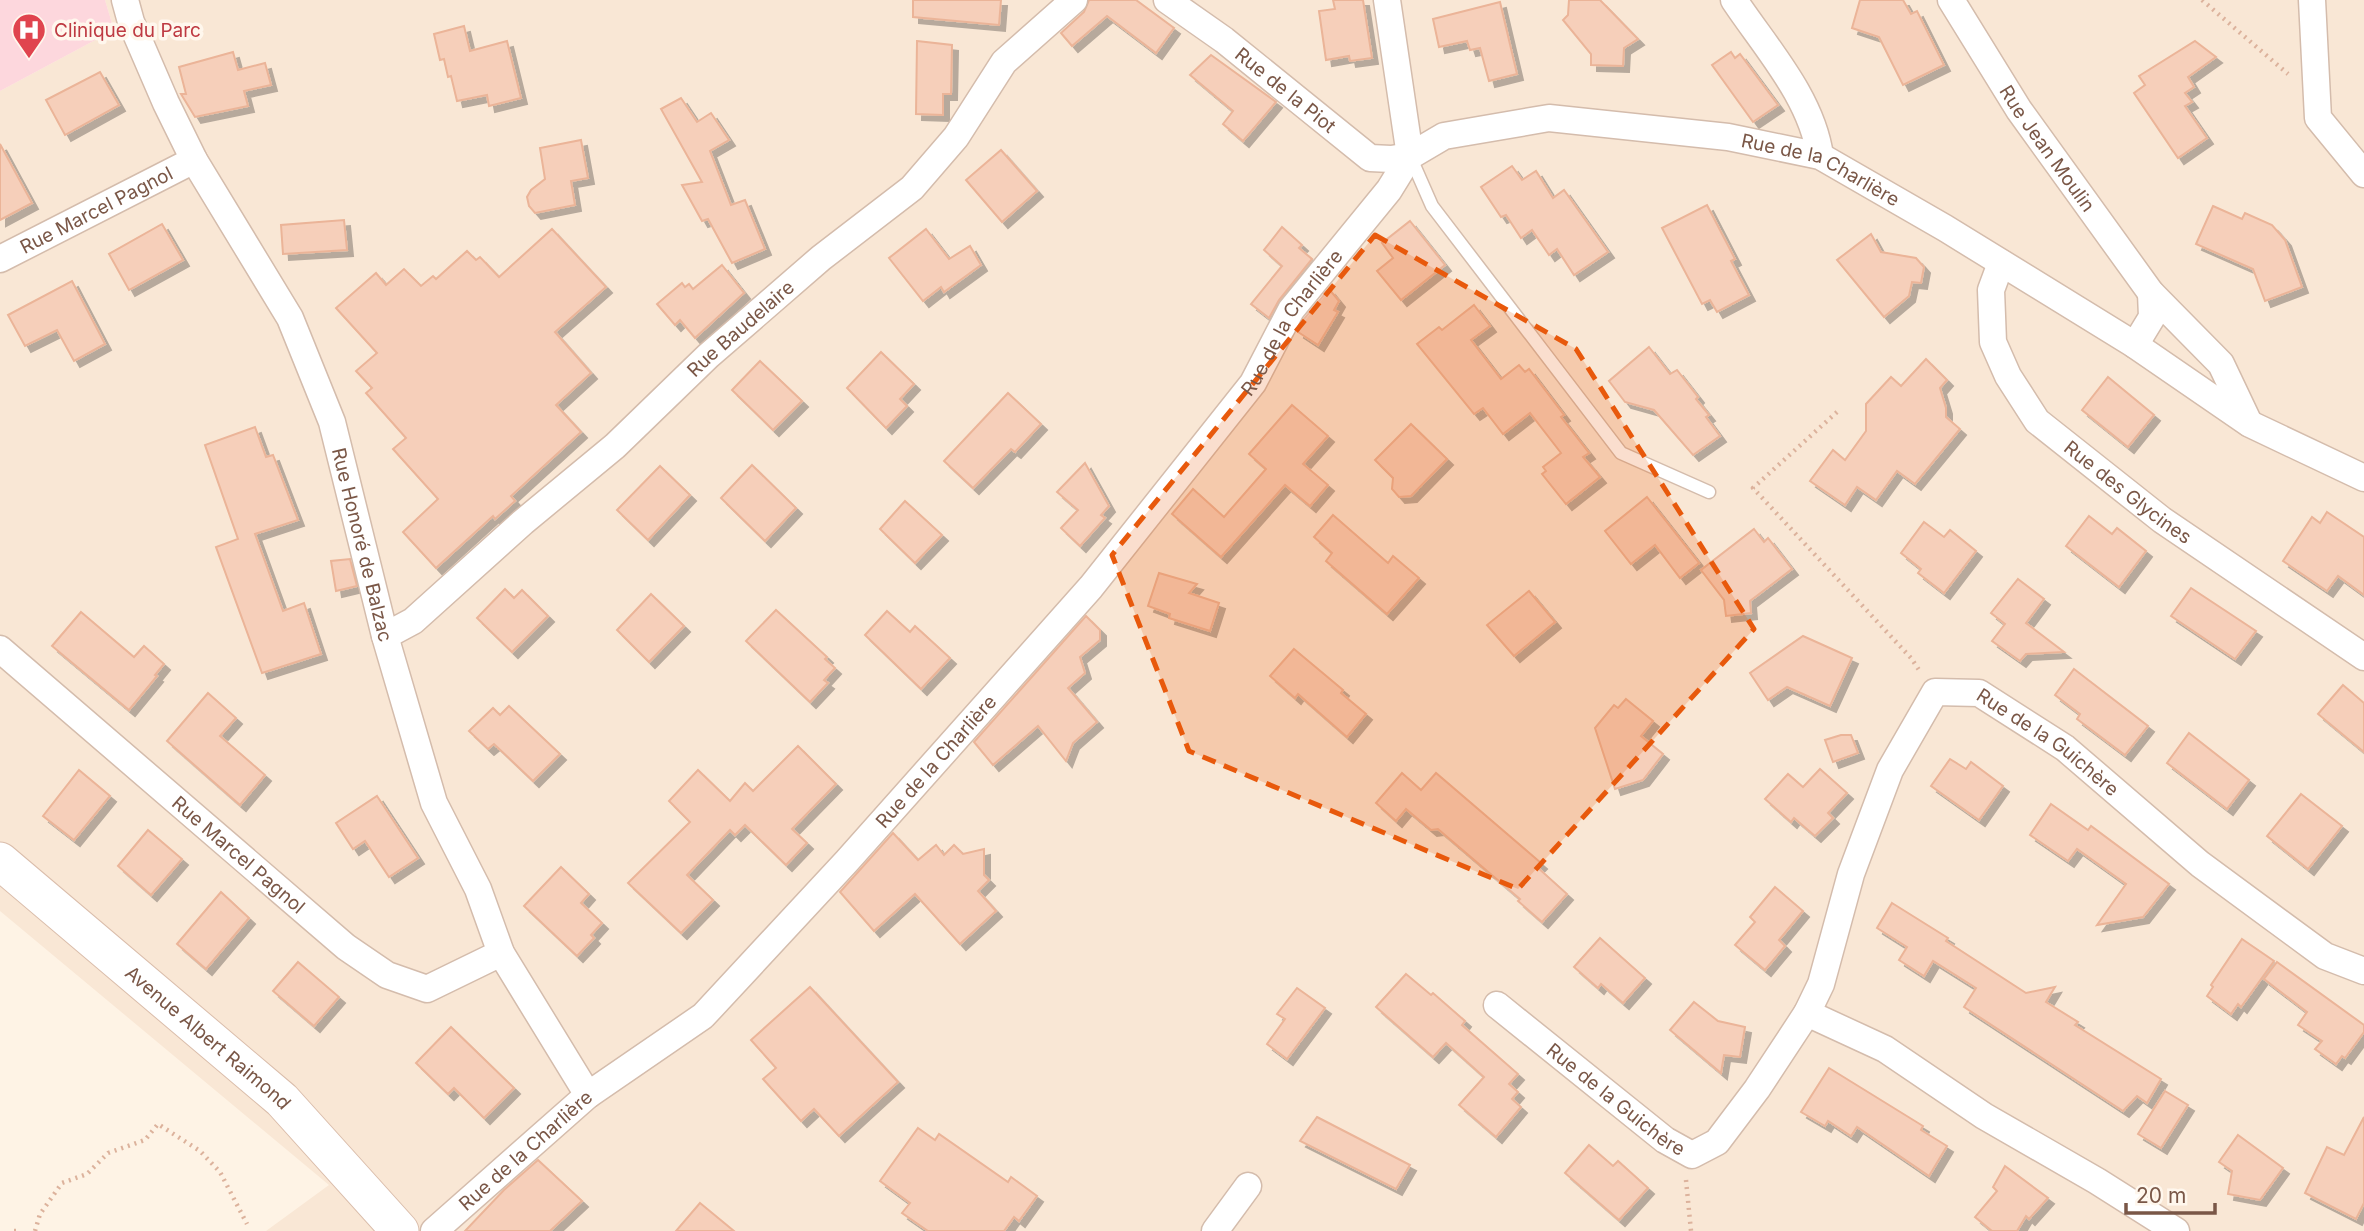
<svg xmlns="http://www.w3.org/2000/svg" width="2364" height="1231" font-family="Inter,sans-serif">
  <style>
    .residential { fill: #f9e7d5 }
    .medical { fill: #fdd7dd }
    .building { fill: #f6cfba; stroke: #ebb498; stroke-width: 2; filter: url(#shadow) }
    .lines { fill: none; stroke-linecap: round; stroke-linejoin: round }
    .lane-casing { stroke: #d4bcac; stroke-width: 15 }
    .street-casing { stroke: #d4bcac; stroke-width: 29 }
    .secondary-casing { stroke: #dabdab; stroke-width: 39 }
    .path { stroke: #dcb29c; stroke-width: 4.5; stroke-dasharray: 2 5; stroke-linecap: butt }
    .lane { stroke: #fff; stroke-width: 12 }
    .street { stroke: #fff; stroke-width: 26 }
    .secondary { stroke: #fff; stroke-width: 37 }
    .marked { fill: #e8590c; fill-opacity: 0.2; stroke: #e8590c; stroke-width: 5; stroke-dasharray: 14 9; stroke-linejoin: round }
    .labels { text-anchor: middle; stroke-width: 7; stroke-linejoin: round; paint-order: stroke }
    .health-label { font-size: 19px; fill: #be3a42; stroke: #fff7ed; text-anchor: start }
    .street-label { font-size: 19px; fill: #7a5747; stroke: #fff7ed }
  </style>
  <defs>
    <filter id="shadow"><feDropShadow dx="6" dy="6" stdDeviation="0" flood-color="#0004"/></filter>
  </defs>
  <rect width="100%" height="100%" fill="#fef3e5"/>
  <polygon class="residential" points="105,0 2364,0 2364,1231 266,1231 329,1185 0,911 0,91 114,30"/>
  <polygon class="medical" points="0,0 105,0 114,30 0,91"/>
  <g class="building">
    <polygon points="913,0 1001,0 999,25 913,17"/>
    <polygon points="1089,0 1136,0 1174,28 1156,53 1107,16 1072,46 1061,33 1084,12"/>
    <polygon points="1333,0 1363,0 1372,58 1350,61 1349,56 1326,60 1319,11 1335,9"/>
    <polygon points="1569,0 1600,0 1638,39 1624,48 1623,66 1591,65 1591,54 1563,20 1568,15"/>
    <polygon points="1860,0 1903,0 1911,14 1917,11 1944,65 1903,85 1879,37 1852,28"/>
    <polygon points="1500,2 1517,74 1489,81 1480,48 1470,50 1467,41 1439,47 1433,19"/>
    <polygon points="464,26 470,51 507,41 521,98 489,106 487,95 457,101 451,76 448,77 444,59 440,60 434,34"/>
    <polygon points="917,41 952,45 951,94 943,94 943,115 916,114"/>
    <polygon points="2195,41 2216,57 2188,77 2194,87 2185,93 2192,102 2185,106 2207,138 2178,158 2134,93 2145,85 2139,76"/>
    <polygon points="233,52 238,70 265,63 271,85 244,91 248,106 195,117 181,94 186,94 179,67"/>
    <polygon points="1731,52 1735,58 1740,54 1778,105 1753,122 1712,65"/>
    <polygon points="1211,55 1276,102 1243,141 1223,124 1233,111 1190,75"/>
    <polygon points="100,72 119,105 65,135 46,100"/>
    <polygon points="681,98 697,122 711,113 729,140 710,151 731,205 745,200 765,249 732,263 708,219 702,221 682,185 702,182 661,109"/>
    <polygon points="581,140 588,178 571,181 575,205 535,213 529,206 527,197 531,190 545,179 540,148"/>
    <polygon points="0,144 32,203 0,220"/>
    <polygon points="1001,150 1037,191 1002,222 966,180"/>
    <polygon points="1512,166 1522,180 1536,171 1553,198 1564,190 1608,252 1574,275 1557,249 1549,255 1532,230 1521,238 1506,215 1501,217 1481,187"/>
    <polygon points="1707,205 1735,259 1731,261 1749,295 1717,312 1710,300 1702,304 1662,228"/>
    <polygon points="2213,206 2242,219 2245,213 2272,225 2285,240 2302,287 2265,301 2253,269 2196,244"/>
    <polygon points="344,220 347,250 283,254 281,225"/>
    <polygon points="1410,221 1445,265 1401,300 1377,271 1393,258 1382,243"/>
    <polygon points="162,224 183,260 129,290 109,254"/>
    <polygon points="1282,227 1302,245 1299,248 1312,259 1279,300 1269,318 1251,304 1282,266 1264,250"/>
    <polygon points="552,229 606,287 555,332 591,373 556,405 581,432 511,496 515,501 495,519 493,516 436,568 403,532 438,499 393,449 406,438 366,393 372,388 356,371 377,353 336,308 376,273 386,285 404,269 421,286 433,276 436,279 467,251 476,260 480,257 499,277"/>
    <polygon points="926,229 949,259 970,246 981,265 944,292 941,287 923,301 889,258"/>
    <polygon points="1871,234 1881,252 1916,258 1924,267 1921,283 1912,282 1909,296 1884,317 1837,260"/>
    <polygon points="722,265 744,293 695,338 680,320 675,325 657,304 682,283 685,287 689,284 693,289"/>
    <polygon points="72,281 105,344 74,361 57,330 25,346 8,315"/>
    <polygon points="1329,289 1339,301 1334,310 1338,312 1318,345 1298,332 1304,319"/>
    <polygon points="1474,305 1490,326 1471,340 1501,379 1519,365 1525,372 1529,369 1564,415 1561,417 1589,453 1583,457 1600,477 1566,504 1542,474 1546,471 1543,467 1561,453 1530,413 1503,434 1483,408 1474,414 1417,344 1439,327 1442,330"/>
    <polygon points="1649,347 1670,374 1677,370 1698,397 1696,399 1709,415 1706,417 1720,436 1693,455 1654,410 1625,402 1609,381"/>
    <polygon points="881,352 914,384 900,399 907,406 886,428 847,388"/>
    <polygon points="1926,359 1947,380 1940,388 1946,408 1946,417 1960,429 1915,484 1897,471 1876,500 1857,487 1845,505 1810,481 1833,450 1845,460 1866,431 1866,404 1891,377 1901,386"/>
    <polygon points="760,361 802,401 773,430 732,390"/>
    <polygon points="2108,377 2154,415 2128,447 2082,410"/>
    <polygon points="1008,393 1041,424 1015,452 1011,449 973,488 944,461"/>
    <polygon points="1292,405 1328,436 1303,464 1328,485 1310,506 1285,485 1221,557 1172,514 1193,489 1224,517 1266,469 1249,454"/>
    <polygon points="1411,424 1447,459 1411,496 1399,497 1392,489 1393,478 1375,460"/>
    <polygon points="255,427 266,457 273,455 298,520 255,534 283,611 304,603 321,654 262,673 216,547 238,539 205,445"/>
    <polygon points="1085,463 1109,506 1101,515 1105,518 1080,546 1061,528 1078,510 1057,492"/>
    <polygon points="752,465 796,508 765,541 721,498"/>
    <polygon points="660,466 690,495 648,540 617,510"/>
    <polygon points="1647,497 1699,563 1680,578 1655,545 1631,564 1605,531"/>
    <polygon points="905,501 942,535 915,563 880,529"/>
    <polygon points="2327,512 2364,537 2364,595 2338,576 2327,591 2283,561 2312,517 2320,523"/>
    <polygon points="1333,515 1388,563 1393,556 1419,578 1387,614 1326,561 1332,553 1314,537"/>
    <polygon points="2089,516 2112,534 2117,528 2146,551 2119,587 2066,546"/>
    <polygon points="1924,522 1944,537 1950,530 1976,551 1944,593 1918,573 1921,569 1901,553"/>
    <polygon points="1754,529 1764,542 1768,538 1792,569 1750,601 1751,613 1726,616 1724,600 1701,570"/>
    <polygon points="350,559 357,586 336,591 331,561"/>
    <polygon points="1159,573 1197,584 1189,593 1219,603 1210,631 1169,618 1170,614 1148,606"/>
    <polygon points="2018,579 2044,599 2026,623 2064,652 2026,654 2020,661 1992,641 2005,624 1991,613"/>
    <polygon points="2191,588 2256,631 2235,659 2171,616"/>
    <polygon points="505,589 514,598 522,590 548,616 512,652 477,618"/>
    <polygon points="1529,591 1555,622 1514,656 1487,625"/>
    <polygon points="651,594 684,626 649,662 617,630"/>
    <polygon points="776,610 827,657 825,659 835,668 824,680 828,683 810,702 746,641"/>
    <polygon points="887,611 910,632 915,626 950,658 921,689 865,635"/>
    <polygon points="81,612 134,657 144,646 164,664 155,675 157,676 129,710 52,646"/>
    <polygon points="1086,616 1100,630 1100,640 1080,657 1085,673 1068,688 1097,722 1073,743 1066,761 1038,726 993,765 974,742"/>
    <polygon points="1803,636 1852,658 1830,706 1787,687 1768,700 1750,673"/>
    <polygon points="1294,649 1343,690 1341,693 1366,714 1347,737 1298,694 1295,698 1270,676"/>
    <polygon points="2074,669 2148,726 2125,755 2077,719 2080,714 2055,695"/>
    <polygon points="2343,685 2364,703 2364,752 2318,714"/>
    <polygon points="208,693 236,718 220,736 265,775 240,805 167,741"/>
    <polygon points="1626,699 1653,721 1641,736 1663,754 1643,780 1615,789 1595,728 1614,705 1618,708"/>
    <polygon points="509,706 560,754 533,781 494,744 488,749 469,731 493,708 500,715"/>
    <polygon points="2189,733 2249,780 2227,809 2167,763"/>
    <polygon points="1841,735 1851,735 1858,753 1833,762 1825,740"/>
    <polygon points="798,746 836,784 792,829 807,843 786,865 745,825 735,835 730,830 687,875 713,900 681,933 628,883 690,822 669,801 698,770 730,801 745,783 753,791"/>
    <polygon points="1950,759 1966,769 1971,762 2003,786 1979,820 1931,786"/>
    <polygon points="1820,769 1847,793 1828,813 1833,818 1815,836 1794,818 1791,822 1765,799 1788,774 1803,787"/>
    <polygon points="79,770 110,796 74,840 43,816"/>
    <polygon points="1402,773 1421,790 1436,773 1541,863 1537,867 1567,894 1542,922 1518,901 1520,899 1438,829 1431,830 1406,809 1396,821 1376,803"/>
    <polygon points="2301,794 2342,826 2308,869 2267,836"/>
    <polygon points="377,796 418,858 389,877 365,841 353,849 336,823"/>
    <polygon points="2051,804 2088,830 2091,826 2169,884 2143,917 2097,925 2126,884 2077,849 2068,861 2030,835"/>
    <polygon points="148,830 182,859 151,895 118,866"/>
    <polygon points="893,833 918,860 936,845 944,855 954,845 963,854 984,849 984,875 989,880 978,891 996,911 960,944 915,894 874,931 840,892"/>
    <polygon points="561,867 589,894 581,903 602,923 591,935 594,938 577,956 524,906"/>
    <polygon points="1775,887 1803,911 1779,940 1785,946 1765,970 1735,945 1755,922 1750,917"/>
    <polygon points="221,892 249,918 206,969 177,944"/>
    <polygon points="1892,903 1948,938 1946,941 2026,993 2055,987 2046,1002 2078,1022 2075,1025 2161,1079 2147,1103 2137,1096 2123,1111 1964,1007 1976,988 1933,961 1924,976 1899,960 1907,947 1877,928"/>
    <polygon points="1600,938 1645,978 1623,1003 1601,984 1598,988 1574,967"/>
    <polygon points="2242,939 2274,961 2241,1007 2238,1004 2231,1014 2207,996 2213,987 2211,985"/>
    <polygon points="298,962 339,997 314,1026 273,991"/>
    <polygon points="2277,962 2364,1025 2364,1032 2345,1058 2342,1056 2336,1064 2315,1049 2322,1041 2298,1025 2307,1012 2264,979"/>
    <polygon points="1406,974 1431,995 1433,993 1465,1021 1462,1025 1518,1074 1509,1084 1518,1092 1512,1099 1521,1107 1496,1137 1459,1105 1484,1077 1446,1043 1433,1057 1376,1007"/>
    <polygon points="810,987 898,1082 839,1136 814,1109 801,1121 763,1079 776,1068 751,1040"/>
    <polygon points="1297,988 1325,1008 1287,1059 1267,1044 1285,1019 1277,1014"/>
    <polygon points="1694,1002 1718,1021 1745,1027 1740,1057 1724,1055 1721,1073 1670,1030"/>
    <polygon points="451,1027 514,1088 484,1118 454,1088 448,1094 416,1063"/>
    <polygon points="1829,1068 1923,1126 1921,1130 1947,1146 1929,1176 1857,1127 1851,1136 1828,1121 1825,1126 1801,1112"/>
    <polygon points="2165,1091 2188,1105 2161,1148 2138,1134"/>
    <polygon points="1317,1117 1410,1165 1396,1189 1300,1141"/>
    <polygon points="2364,1117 2364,1203 2356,1219 2305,1193 2327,1147 2344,1155"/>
    <polygon points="918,1128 935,1140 939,1134 1008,1182 1011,1177 1037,1196 1019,1221 1014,1217 1004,1231 928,1231 902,1213 910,1203 880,1181"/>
    <polygon points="2238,1135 2283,1168 2260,1200 2228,1194 2232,1171 2219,1162"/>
    <polygon points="1589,1145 1613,1166 1618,1161 1648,1188 1619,1220 1565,1173"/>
    <polygon points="538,1160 582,1201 550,1231 465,1231 504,1190"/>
    <polygon points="2005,1166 2048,1198 2029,1219 2026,1216 2017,1231 1992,1231 1975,1217 1997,1191 1993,1187"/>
    <polygon points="700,1203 734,1231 676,1231"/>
  </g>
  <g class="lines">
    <g class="lane-casing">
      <polyline id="lane" points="1410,156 1432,206 1621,453 1709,492"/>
    </g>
    <g class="street-casing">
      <g id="street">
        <path id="s1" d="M125,0l6,22 35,81 28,57 96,158 42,104 53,214 49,167 44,86 23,64 87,142"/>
        <path id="s2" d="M1167,0l57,40 146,118 21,1 19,-3"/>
        <polyline points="1387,0 1410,156"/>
        <path d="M1734,0c32,48 78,98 86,156"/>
        <path id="s3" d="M1951,0l68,110 132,183 70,71 28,59"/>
        <polyline points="2312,0 2318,118 2364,174"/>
        <path id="s4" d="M0,259l194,-99"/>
        <path id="s5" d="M2001,263l-10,27 2,52 15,34 29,45 125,99 202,137"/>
        <polyline points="2135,345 2152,317 2151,293"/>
        <path id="s6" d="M385,636l28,-15 110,-99 92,-76 93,-90 113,-98 91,-70 44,-51 48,-75 70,-62"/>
        <path id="s7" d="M0,649l346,298 41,28 40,14 74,-36"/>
        <path id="s8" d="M1497,1005l168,135 27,15 25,-13 40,-53 50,-76 14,-29 30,-110 39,-104 45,-78 44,1 86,55 135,116 125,92 39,15"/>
        <polyline points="1807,1013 1885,1049 1984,1116 2097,1181 2176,1231"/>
        <path id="s9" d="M434,1231l154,-136 115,-79 144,-155 244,-274 162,-204 38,-73 98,-120 21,-34 34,-20 105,-18 179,19 92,19 125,72 190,117 115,79 114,54"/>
        <polyline points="1215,1231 1248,1186"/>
      </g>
    </g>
    <g class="secondary-casing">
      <g id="secondary">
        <path id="s10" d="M0,861l282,239 118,131"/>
      </g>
    </g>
    <g class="path">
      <polyline points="2202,0 2288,74"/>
      <polyline points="1837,412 1753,488 1911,658 1919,670"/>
      <polyline points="1686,1180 1691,1231"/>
      <polyline points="14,1231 17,1231"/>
      <polyline points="35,1231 40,1214 62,1183 87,1174 108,1153 145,1140 158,1124 200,1151 220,1172 247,1224"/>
    </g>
    <use href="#lane" class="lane"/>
    <use href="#street" class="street"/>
    <use href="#secondary" class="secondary"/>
  </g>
  <path class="marked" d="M1375,235l201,114 178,280 -236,260 -329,-138 -77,-196z"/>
  <defs>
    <g id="hospital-pin" transform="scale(1.75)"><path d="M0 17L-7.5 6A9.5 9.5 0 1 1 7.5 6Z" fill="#e0444e" stroke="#fff7ed"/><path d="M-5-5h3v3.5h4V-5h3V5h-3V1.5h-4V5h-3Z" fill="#fff"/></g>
  </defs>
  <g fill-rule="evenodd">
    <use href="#hospital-pin" x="29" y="30"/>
  </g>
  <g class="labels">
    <g class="health-label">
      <text x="54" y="37">Clinique du Parc</text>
    </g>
    <g class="street-label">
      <text dy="7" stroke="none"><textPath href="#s2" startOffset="149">Rue de la Piot</textPath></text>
      <text dy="7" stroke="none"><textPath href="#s3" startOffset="177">Rue Jean Moulin</textPath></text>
      <text dy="7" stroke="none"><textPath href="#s9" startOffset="1886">Rue de la Charlière</textPath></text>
      <text dy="7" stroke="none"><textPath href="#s4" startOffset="108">Rue Marcel Pagnol</textPath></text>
      <text dy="7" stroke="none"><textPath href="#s9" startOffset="1256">Rue de la Charlière</textPath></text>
      <text dy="7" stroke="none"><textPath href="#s6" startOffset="471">Rue Baudelaire</textPath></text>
      <text dy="7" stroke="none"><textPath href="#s5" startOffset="287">Rue des Glycines</textPath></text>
      <text dy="7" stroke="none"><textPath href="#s1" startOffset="598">Rue Honoré de Balzac</textPath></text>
      <text dy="7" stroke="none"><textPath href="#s8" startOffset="908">Rue de la Guichère</textPath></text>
      <text dy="7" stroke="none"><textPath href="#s9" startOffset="690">Rue de la Charlière</textPath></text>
      <text dy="7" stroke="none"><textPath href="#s7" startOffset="315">Rue Marcel Pagnol</textPath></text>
      <text dy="7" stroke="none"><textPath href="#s10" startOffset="273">Avenue Albert Raimond</textPath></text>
      <text dy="7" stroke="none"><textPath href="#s8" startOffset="152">Rue de la Guichère</textPath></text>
      <text dy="7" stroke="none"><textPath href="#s9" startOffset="122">Rue de la Charlière</textPath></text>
    </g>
  </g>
  <path d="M2126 1203v10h89v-10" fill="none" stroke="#7a5747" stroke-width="3.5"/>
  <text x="2136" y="1203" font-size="21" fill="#7a5747" stroke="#fff7ed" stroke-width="5" paint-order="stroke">20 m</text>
</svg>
